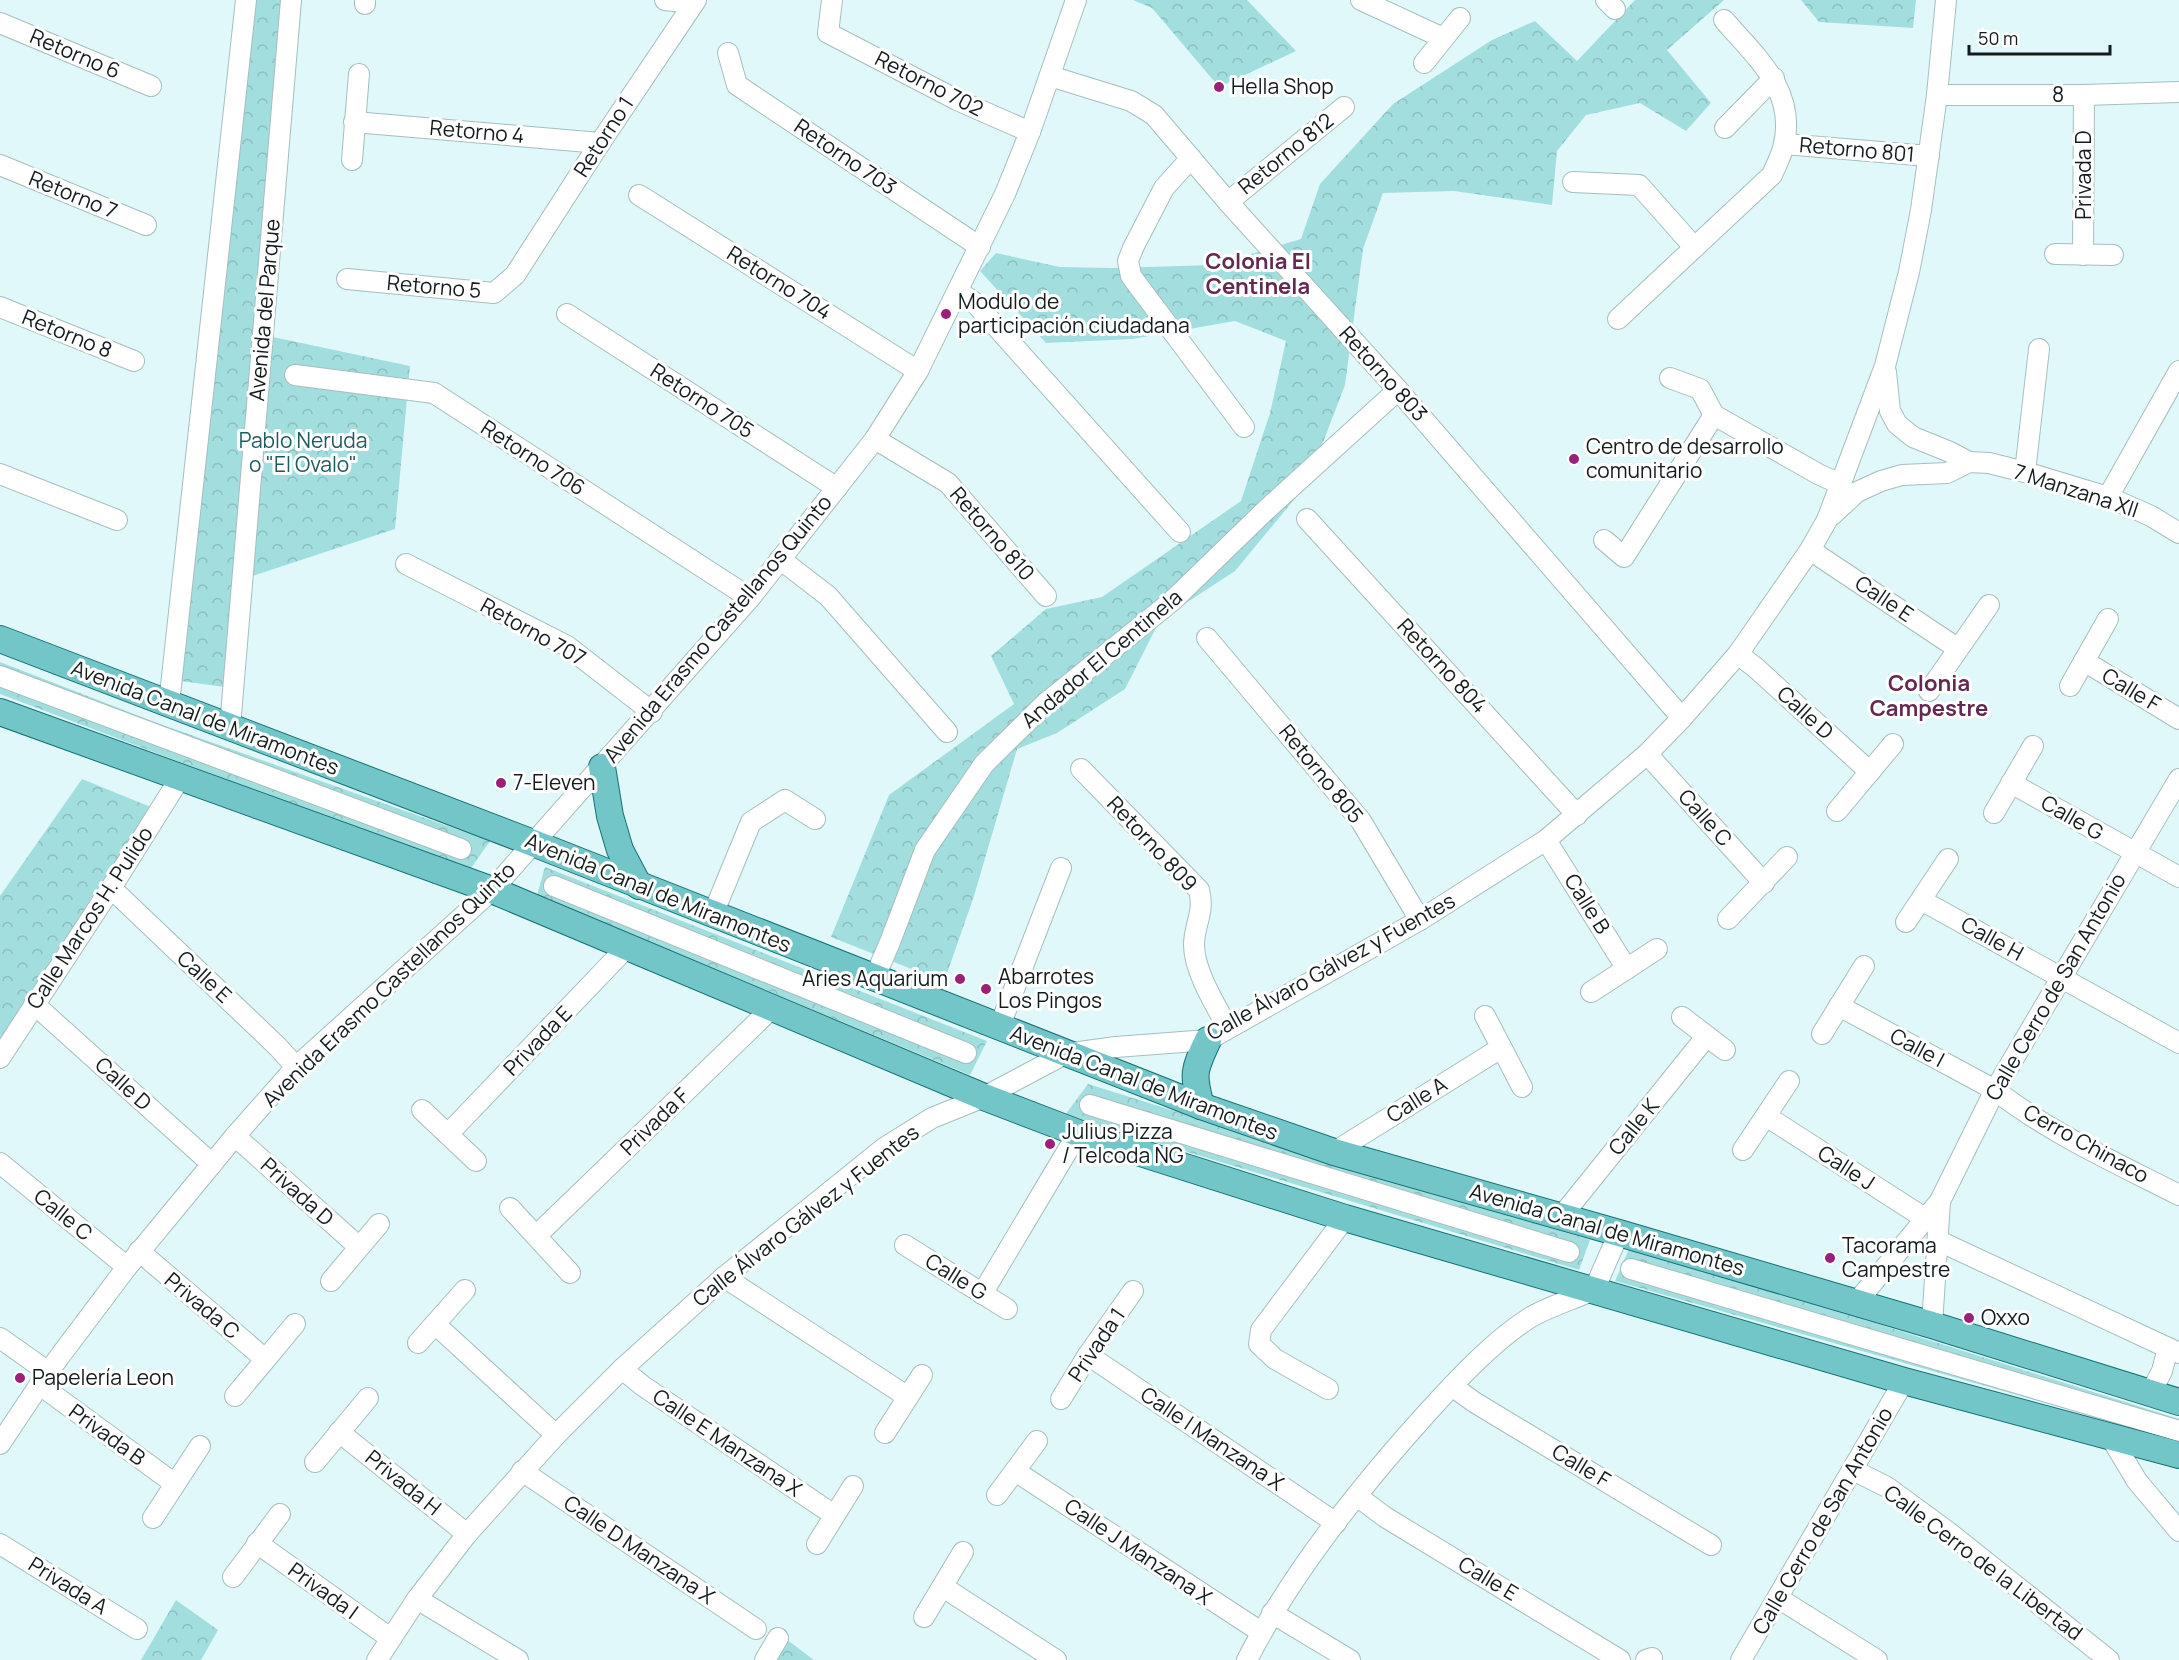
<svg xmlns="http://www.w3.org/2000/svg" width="2179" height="1660" font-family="Manrope,sans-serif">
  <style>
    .park { fill: url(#park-crowns) }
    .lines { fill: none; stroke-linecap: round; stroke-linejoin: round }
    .minor-casing { stroke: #a7bebe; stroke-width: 22 }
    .major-casing { stroke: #157274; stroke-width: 28 }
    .minor { stroke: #fff; stroke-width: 20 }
    .major { stroke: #73c6c8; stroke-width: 26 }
    .poi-dot { fill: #9a2079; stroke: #fff; stroke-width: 2 }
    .labels { text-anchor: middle; stroke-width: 6; stroke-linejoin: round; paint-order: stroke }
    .street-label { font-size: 21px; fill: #131c1c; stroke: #fff }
    .poi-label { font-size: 21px; fill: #131c1c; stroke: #fff; text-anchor: start }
    .park-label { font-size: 21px; fill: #1e5b5d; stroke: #fff }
    .neighbourhood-label { font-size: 22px; font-weight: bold; fill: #642951; stroke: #fff }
  </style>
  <defs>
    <pattern id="park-crowns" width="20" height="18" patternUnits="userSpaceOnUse" patternTransform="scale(1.5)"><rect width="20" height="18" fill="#a3dedf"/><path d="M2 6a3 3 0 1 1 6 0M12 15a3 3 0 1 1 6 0" fill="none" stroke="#8bbebf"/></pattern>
  </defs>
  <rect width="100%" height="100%" fill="#e0f8f9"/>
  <g class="park">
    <polygon points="253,0 286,0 254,333 410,366 395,529 234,582 224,687 181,681"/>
    <polygon points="1133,0 1247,0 1296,51 1219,87 1152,8"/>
    <polygon points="1635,0 1724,0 1667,50 1711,103 1686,131 1640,103 1586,115 1557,151 1552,205 1454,191 1383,193 1363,249 1345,385 1307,484 1235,571 1160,620 1125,689 1057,733 1017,749 974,896 944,982 831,937 889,795 1014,704 991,656 1046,609 1102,597 1241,501 1270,413 1286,341 1235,321 1132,339 1046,343 980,271 996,253 1060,267 1112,268 1214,265 1301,239 1320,184 1393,104 1492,40 1535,21 1577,61"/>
    <polygon points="1801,0 1916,0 1913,28 1819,22"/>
    <polygon points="0,662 157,723 490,841 469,871 0,694"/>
    <polygon points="82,779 158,810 0,1039 0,896"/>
    <polygon points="545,867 987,1041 970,1075 537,895"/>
    <polygon points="1088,1084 1590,1240 1579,1270 1065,1115"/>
    <polygon points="1629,1249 1837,1311 2179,1419 2179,1441 1615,1281"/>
    <polygon points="176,1600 218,1630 201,1660 141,1660"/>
    <polygon points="782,1636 814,1660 767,1660"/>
  </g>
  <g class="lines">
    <g class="minor-casing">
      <g id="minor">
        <polyline points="665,0 694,3"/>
        <polyline points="832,0 828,33 957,100 1030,132"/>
        <polyline points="1361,0 1443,38"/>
        <polyline points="1606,0 1615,9"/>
        <polyline points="365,4 365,0"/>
        <polyline points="0,23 151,86"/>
        <polyline points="728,53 737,85 980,247"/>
        <polyline points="1424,63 1460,18"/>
        <polyline points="1050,76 1131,101 1154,115 1228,202 1398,390 1682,718"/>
        <polyline points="1937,95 2084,95 2179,92"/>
        <polyline points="354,122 600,143"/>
        <polyline points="1725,128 1774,78"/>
        <polyline points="1784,144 1929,156"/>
        <polyline points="1191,158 1164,188 1133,248 1128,261 1131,276 1244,427"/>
        <polyline points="352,160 359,74"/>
        <polyline points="0,165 146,225"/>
        <polyline points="1573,182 1639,185 1694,247"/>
        <polyline points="639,195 918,371"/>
        <polyline points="1228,202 1344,107"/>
        <polyline points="2055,254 2113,255"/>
        <polyline points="2083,255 2084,95"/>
        <polyline points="347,279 494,293 515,275 600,143 696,0"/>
        <polyline points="958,291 975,303 1180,532"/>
        <polyline points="0,307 134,361"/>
        <polyline points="567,314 837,488"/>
        <path d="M1618,319l154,-144c4,-10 10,-20 12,-31 12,-54 -28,-87 -60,-124"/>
        <polyline points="1886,372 1890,411 1897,424 1913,437 1950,452 1969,462 1989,463 2025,472 2108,497 2151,516 2179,533"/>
        <polyline points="295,375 434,393 750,598"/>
        <polyline points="1670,378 1700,389 1714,415 1820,475 1841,484"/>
        <polyline points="875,439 948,483 1046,596"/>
        <polyline points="2025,472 2039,349"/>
        <polyline points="0,474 117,520"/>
        <polyline points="2108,497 2179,371"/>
        <polyline points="1831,516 1857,492 1881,481 1902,475 1947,473 1969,462"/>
        <polyline points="1307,519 1577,815"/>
        <polyline points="1604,540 1624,557 1714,415"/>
        <polyline points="1810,550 1957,648"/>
        <polyline points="780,559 828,596 947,732"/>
        <polyline points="406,564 567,646 652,712"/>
        <polyline points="1207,638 1361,821 1420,920"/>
        <polyline points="1738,654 1756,668 1870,772"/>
        <polyline points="2084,661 2179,719"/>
        <polyline points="0,676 461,849"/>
        <polyline points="2070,686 2108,619"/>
        <polyline points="1929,691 1989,605"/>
        <polyline points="169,704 246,0"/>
        <polyline points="230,727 291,0"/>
        <polyline points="1647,754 1764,883"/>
        <path d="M1081,769l118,121c6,23 -5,34 -5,55 0,26 22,61 34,83"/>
        <polyline points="2011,783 2179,877"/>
        <polyline points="1837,811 1893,744"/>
        <polyline points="1994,813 2033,746"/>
        <polyline points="1546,840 1627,969"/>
        <polyline points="554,886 966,1053"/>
        <polyline points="111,888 278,1047 296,1067"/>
        <polyline points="1921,900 2179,1043"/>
        <polyline points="713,914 751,822 785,800 815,819"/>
        <polyline points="1728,919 1787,857"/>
        <polyline points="1906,922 1948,859"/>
        <polyline points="874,979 890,942 925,850 984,764 1047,702 1172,601 1266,510 1398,390"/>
        <polyline points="1591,992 1657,949"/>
        <polyline points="34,1004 212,1164"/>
        <path d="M1839,1006l156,84c55,43 121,73 184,105"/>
        <polyline points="1485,1016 1522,1087"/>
        <polyline points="1682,1017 1725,1050"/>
        <polyline points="999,1028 1061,868"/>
        <polyline points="1822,1034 1864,966"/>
        <polyline points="0,1058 111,888 180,778"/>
        <polyline points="1090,1105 1569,1252"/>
        <polyline points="422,1110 476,1161"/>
        <polyline points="1766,1116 1926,1219"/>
        <polyline points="448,1134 627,947"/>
        <polyline points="235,1136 359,1247"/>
        <polyline points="1743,1150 1789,1081"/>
        <polyline points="1334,1152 1501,1048"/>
        <polyline points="0,1163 127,1267"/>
        <polyline points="510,1208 570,1273"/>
        <polyline points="1561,1217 1706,1037"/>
        <polyline points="537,1235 772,1008"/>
        <polyline points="1939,1241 2179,1353"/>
        <polyline points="905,1245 1007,1309"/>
        <polyline points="139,1251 265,1359"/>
        <polyline points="1631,1269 2179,1431"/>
        <polyline points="724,1277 908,1397"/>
        <polyline points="331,1281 379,1224"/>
        <polyline points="982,1294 1078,1133"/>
        <polyline points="1856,1303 1940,1201 1995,1090 2179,779"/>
        <polyline points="435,1324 556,1435"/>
        <polyline points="1932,1325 1940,1201"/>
        <polyline points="0,1338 48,1372"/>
        <polyline points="418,1343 465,1290"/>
        <polyline points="1088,1355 1336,1523"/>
        <polyline points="622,1369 643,1386 834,1515"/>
        <polyline points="40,1385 175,1484"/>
        <polyline points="1452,1386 1474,1402 1711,1545"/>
        <polyline points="1328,1389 1275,1359 1259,1344 1261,1330 1345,1218"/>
        <polyline points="2150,1394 2162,1371 2168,1348"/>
        <polyline points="235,1396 295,1324"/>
        <polyline points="1061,1399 1088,1355 1133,1291"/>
        <polyline points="339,1432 467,1534"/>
        <polyline points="885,1433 922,1375"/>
        <polyline points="2110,1436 2137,1481 2179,1531"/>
        <polyline points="0,1444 48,1372 127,1267 235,1136 296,1067 492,890 750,598 875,439 918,371 1005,194 1030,132 1076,0"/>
        <polyline points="315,1462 368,1398"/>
        <polyline points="1853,1470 1887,1487 1947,1531 2109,1660"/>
        <polyline points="522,1471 756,1629"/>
        <polyline points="1015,1471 1261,1632"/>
        <polyline points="997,1495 1037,1441"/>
        <polyline points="1357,1496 1385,1517 1620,1660"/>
        <polyline points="153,1518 200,1446"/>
        <polyline points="257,1543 390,1638"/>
        <polyline points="0,1544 137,1629"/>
        <polyline points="817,1544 853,1486"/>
        <polyline points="233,1577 280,1514"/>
        <polyline points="943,1587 1056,1660"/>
        <polyline points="1778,1598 1877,1660"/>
        <polyline points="417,1599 518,1660"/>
        <polyline points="1272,1613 1350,1660"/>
        <polyline points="924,1617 963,1552"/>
        <polyline points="377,1660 417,1599 467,1534 556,1435 622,1369 724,1277 884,1148 932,1118 984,1097 1065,1054 1116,1047 1208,1040 1420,920 1546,840 1647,754 1682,718 1738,654 1810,550 1827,520 1885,366 1909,272 1921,210 1937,95 1946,0"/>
        <polyline points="765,1660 778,1638"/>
        <path d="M1247,1660c45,-88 114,-174 180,-247 29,-32 67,-73 104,-96 19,-11 43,-18 63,-27l25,-57"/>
        <polyline points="1646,1660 1652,1658"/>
        <polyline points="1741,1660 1904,1381"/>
      </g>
    </g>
    <g class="major-casing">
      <g id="major">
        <polyline points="0,639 533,843 1201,1106 1334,1152 1619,1233 1932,1325 2179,1402"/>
        <polyline points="0,712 492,890 984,1097 1078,1133 1345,1218 1904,1381 2179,1455"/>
        <polyline points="602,767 610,816 620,850 639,886"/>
        <path d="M1201,1106c-9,-33 -7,-36 7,-66"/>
      </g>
    </g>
    <use href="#minor" class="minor"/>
    <use href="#major" class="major"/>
  </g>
  <g class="poi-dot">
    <circle cx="1219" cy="87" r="6"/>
    <circle cx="946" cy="314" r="6"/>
    <circle cx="1574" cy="459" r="6"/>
    <circle cx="501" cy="783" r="6"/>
    <circle cx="960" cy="979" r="6"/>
    <circle cx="986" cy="989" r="6"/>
    <circle cx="1050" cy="1144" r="6"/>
    <circle cx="1830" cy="1258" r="6"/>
    <circle cx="1969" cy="1318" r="6"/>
    <circle cx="20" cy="1378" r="6"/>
  </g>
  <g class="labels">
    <g class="street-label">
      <text transform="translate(75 54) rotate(23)" y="7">Retorno 6</text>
      <text transform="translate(929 84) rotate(27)" y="7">Retorno 702</text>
      <text x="2058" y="102">8</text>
      <text transform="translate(477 132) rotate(5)" y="7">Retorno 4</text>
      <text transform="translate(604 137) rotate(-57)" y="7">Retorno 1</text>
      <text transform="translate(1857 150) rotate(5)" y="7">Retorno 801</text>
      <text transform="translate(1286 154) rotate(-39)" y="7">Retorno 812</text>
      <text transform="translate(845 157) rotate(34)" y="7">Retorno 703</text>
      <text transform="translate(2084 175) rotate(-90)" y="7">Privada D</text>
      <text transform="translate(73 195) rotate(22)" y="7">Retorno 7</text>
      <text transform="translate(779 283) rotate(32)" y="7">Retorno 704</text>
      <text transform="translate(434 287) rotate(5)" y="7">Retorno 5</text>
      <text transform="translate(265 310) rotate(-85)" y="7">Avenida del Parque</text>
      <text transform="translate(67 334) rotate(22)" y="7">Retorno 8</text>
      <text transform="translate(1383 374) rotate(48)" y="7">Retorno 803</text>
      <text transform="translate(702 401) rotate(33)" y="7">Retorno 705</text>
      <text transform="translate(533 458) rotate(33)" y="7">Retorno 706</text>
      <text transform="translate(2076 491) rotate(18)" y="7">7 Manzana XII</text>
      <text transform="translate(992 534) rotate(49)" y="7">Retorno 810</text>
      <text transform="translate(1884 599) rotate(34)" y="7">Calle E</text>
      <text transform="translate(718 629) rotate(-50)" y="7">Avenida Erasmo Castellanos Quinto</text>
      <text transform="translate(533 632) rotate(29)" y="7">Retorno 707</text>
      <text transform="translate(1102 659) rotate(-40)" y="7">Andador El Centinela</text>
      <text transform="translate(1442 666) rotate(47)" y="7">Retorno 804</text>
      <text transform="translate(2131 690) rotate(31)" y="7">Calle F</text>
      <text transform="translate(1805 713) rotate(42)" y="7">Calle D</text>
      <text transform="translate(205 718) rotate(21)" y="7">Avenida Canal de Miramontes</text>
      <text transform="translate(1321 774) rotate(51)" y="7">Retorno 805</text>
      <text transform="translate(1705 818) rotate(48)" y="7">Calle C</text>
      <text transform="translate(2072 818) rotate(30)" y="7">Calle G</text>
      <text transform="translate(1152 844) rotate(47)" y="7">Retorno 809</text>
      <text transform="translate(658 893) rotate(22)" y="7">Avenida Canal de Miramontes</text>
      <text transform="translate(1587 904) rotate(58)" y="7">Calle B</text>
      <text transform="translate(90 918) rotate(-57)" y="7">Calle Marcos H. Pulido</text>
      <text transform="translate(1992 939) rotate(29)" y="7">Calle H</text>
      <text transform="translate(1331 967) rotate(-29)" y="7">Calle Álvaro Gálvez y Fuentes</text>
      <text transform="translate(204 977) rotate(43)" y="7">Calle E</text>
      <text transform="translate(389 985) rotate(-44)" y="7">Avenida Erasmo Castellanos Quinto</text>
      <text transform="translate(2056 987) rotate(-60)" y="7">Calle Cerro de San Antonio</text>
      <text transform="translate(538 1041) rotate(-46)" y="7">Privada E</text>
      <text transform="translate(1917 1048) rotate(28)" y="7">Calle I</text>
      <text transform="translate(1144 1083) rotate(21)" y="7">Avenida Canal de Miramontes</text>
      <text transform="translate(123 1084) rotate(42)" y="7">Calle D</text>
      <text transform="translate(1417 1100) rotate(-32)" y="7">Calle A</text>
      <text transform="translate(655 1122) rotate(-44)" y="7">Privada F</text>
      <text transform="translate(1634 1127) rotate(-51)" y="7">Calle K</text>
      <text transform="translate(2086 1144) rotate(29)" y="7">Cerro Chinaco</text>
      <text transform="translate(1846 1168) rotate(33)" y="7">Calle J</text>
      <text transform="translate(297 1192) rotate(42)" y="7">Privada D</text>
      <text transform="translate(63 1215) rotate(39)" y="7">Calle C</text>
      <text transform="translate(806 1216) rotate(-38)" y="7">Calle Álvaro Gálvez y Fuentes</text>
      <text transform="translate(1607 1230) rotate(16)" y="7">Avenida Canal de Miramontes</text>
      <text transform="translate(956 1277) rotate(32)" y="7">Calle G</text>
      <text transform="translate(202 1306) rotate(40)" y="7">Privada C</text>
      <text transform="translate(1097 1345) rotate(-56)" y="7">Privada 1</text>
      <text transform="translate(107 1435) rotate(36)" y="7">Privada B</text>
      <text transform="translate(1212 1439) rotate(34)" y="7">Calle I Manzana X</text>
      <text transform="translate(727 1443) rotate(34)" y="7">Calle E Manzana X</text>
      <text transform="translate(1581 1466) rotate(31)" y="7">Calle F</text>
      <text transform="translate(403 1483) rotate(39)" y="7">Privada H</text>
      <text transform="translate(1823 1521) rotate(-60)" y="7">Calle Cerro de San Antonio</text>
      <text transform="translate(639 1550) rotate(34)" y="7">Calle D Manzana X</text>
      <text transform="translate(1138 1552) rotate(34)" y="7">Calle J Manzana X</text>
      <text transform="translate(1983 1563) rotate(37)" y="7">Calle Cerro de la Libertad</text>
      <text transform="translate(1488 1579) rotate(31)" y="7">Calle E</text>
      <text transform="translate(68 1586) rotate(32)" y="7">Privada A</text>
      <text transform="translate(323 1591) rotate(36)" y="7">Privada I</text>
    </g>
    <g class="poi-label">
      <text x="1231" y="94">Hella Shop</text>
      <text x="958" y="309">Modulo de<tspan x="958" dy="24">participación ciudadana</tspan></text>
      <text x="1586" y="454">Centro de desarrollo<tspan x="1586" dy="24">comunitario</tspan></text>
      <text x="513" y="790">7-Eleven</text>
      <text x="998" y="984">Abarrotes<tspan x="998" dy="24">Los Pingos</tspan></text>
      <text x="948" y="986" text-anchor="end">Aries Aquarium</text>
      <text x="1062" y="1139">Julius Pizza<tspan x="1062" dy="24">/ Telcoda NG</tspan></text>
      <text x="1842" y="1253">Tacorama<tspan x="1842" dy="24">Campestre</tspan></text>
      <text x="1981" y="1325">Oxxo</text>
      <text x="32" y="1385">Papelería Leon</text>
    </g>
    <g class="park-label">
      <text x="303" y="448">Pablo Neruda<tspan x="303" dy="24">o "El Ovalo"</tspan></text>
    </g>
    <g class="neighbourhood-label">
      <text x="1258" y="269">Colonia El<tspan x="1258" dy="25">Centinela</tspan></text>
      <text x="1929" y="691">Colonia<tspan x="1929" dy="25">Campestre</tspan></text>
    </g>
  </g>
  <path d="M1969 45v9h141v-9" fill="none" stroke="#131c1c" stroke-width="3"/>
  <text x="1978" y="45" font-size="18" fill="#131c1c" stroke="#ffffff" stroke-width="4.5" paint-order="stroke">50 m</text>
</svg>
